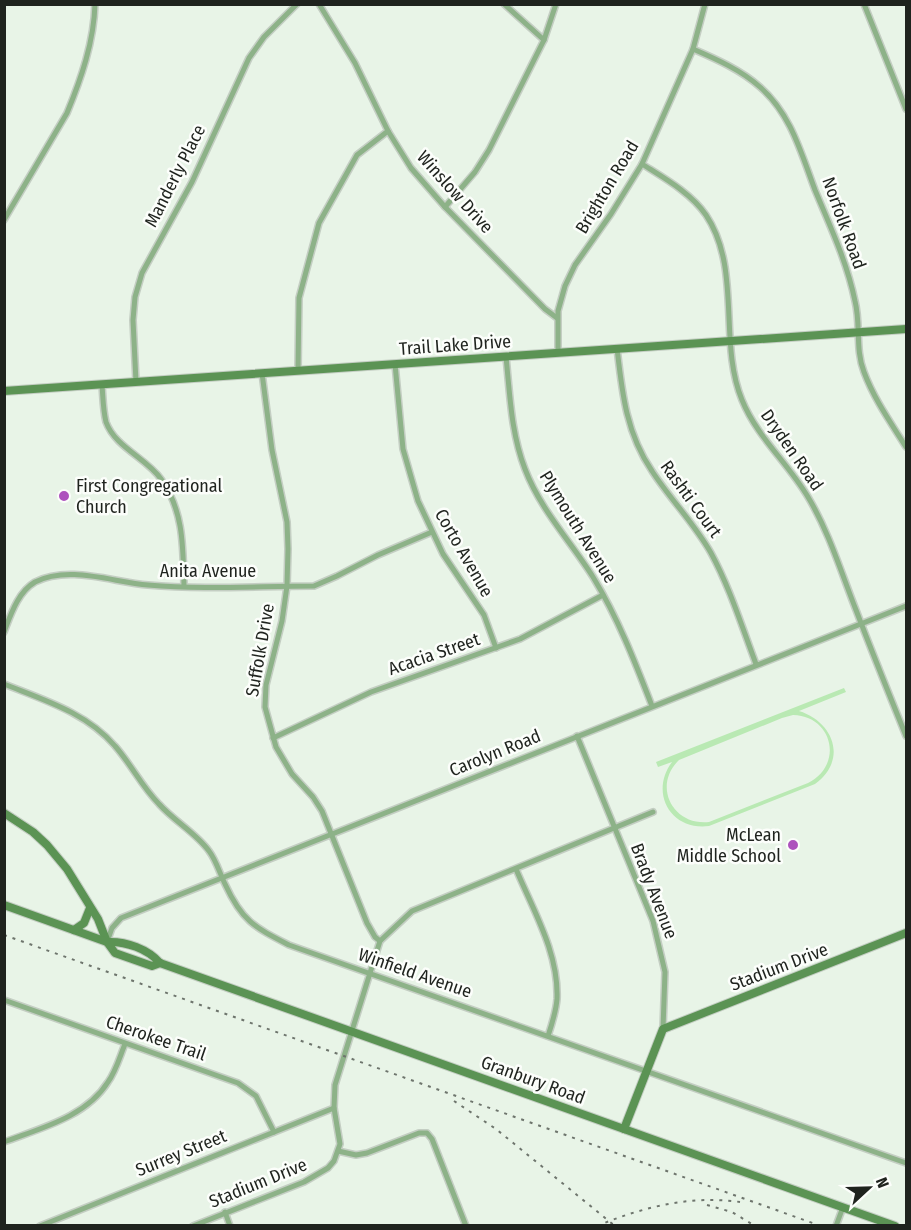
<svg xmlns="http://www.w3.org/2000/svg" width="911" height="1230" font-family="'Fira Sans Condensed',sans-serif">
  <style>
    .grass { fill: #b9e9b3; fill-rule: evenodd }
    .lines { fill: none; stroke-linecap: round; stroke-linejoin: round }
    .street-casing { stroke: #c4cec3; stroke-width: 8 }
    .secondary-casing { stroke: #c4cec3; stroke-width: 10 }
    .street { stroke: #8db288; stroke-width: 5 }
    .secondary { stroke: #5b9354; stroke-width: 8 }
    .rail { stroke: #6e756d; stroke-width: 2; stroke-dasharray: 3 6; stroke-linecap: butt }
    .poi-dot { fill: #ad52bd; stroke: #fcfefb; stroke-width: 2 }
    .labels { text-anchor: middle; stroke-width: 5; stroke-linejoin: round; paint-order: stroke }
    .street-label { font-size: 18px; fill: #1f231e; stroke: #fcfefb }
    .poi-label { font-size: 18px; fill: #1f231e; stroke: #fcfefb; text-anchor: start }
  </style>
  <rect width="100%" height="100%" fill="#e8f4e7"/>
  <path class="grass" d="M844,688l2,4 -47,19c35,11 49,49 16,73l-106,42c-38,5 -60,-33 -37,-64l-14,5 -2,-5zM793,715c40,1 51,50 15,68l-99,39c-36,4 -57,-36 -30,-62l103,-42z"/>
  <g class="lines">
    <g class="street-casing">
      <g id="street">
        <polyline points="319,4 355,63 388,131 411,168 445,207 545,309 557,318"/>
        <polyline points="504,4 544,40"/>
        <polyline points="864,4 906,109"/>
        <path d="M693,49c23,10 48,21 67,38 31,27 41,66 55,103 15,36 32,72 40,111 6,24 0,48 9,71 10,27 27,51 42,75"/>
        <path d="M642,164c22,14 49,29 64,51 36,54 12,127 36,185 15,37 46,63 66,97 21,35 33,75 48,113 16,42 33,84 50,126"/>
        <polyline points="445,207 475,172 489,150 544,40 556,4"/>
        <path d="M4,220l63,-107c14,-34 27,-71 28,-109"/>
        <path d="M617,348c5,44 9,85 35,123 18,28 42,52 59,82 19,35 31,74 45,111"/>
        <polyline points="558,353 558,311 565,286 575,265 611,214 642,164 693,49 705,4"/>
        <path d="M506,357c4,38 5,76 19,112 15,40 46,73 68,108 25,41 42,85 59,129"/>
        <polyline points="395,364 403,449 418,501 443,554 484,615 496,648"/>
        <polyline points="298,370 299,298 319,223 357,155 388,131"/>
        <polyline points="262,373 272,450 287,522 288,549 287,586 282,621 266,685 265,707 276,747 292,774 313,797 322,811 367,923 375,937 380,941"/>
        <polyline points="136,382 133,320 135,297 142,273 192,182 249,58 264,37 297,4"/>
        <path d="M102,385c1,12 1,25 4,37 9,25 40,36 55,57 23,32 22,69 23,107"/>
        <path d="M4,632c7,-18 14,-40 31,-50 34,-17 77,0 113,3 55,5 111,1 166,1l23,-10 41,-21 54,-23"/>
        <path d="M4,684c40,16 83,29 111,62 16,18 27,41 44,58 15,17 37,29 50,47 7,9 11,23 16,33 17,37 29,43 64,61l617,218"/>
        <polyline points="577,736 653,921 665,972 663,1029"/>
        <polyline points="273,738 371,692 520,639 603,595"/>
        <path d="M516,869c17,41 43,84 41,130 -1,13 -5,25 -9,37"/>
        <polyline points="107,942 112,928 121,918 906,606"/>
        <polyline points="4,1000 238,1083 256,1096 274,1132"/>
        <path d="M4,1142c37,-14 82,-25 104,-60 8,-11 12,-26 17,-38"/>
        <polyline points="338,1151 356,1155 367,1153 419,1133 427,1133 432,1139 466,1226"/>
        <polyline points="225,1212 230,1226"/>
        <polyline points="40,1226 334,1108"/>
        <polyline points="193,1226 304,1182 328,1168 334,1161 340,1144 334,1108 335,1085 380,941 412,911 653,812"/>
        <polyline points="836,1226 843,1207"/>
      </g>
    </g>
    <g class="secondary-casing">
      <g id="secondary">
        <polyline points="4,391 906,329"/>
        <polyline points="4,813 33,832 47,845 67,869 98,919 107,942 115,953 152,966 160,963"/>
        <path d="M4,905l103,37c19,-1 41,7 53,21l735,263"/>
        <polyline points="74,930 84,923 90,908"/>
        <polyline points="624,1129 663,1029 906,933"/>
      </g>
    </g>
    <use href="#street" class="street"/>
    <use href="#secondary" class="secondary"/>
    <g class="rail">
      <polyline points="4,935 821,1226"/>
      <polyline points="454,1101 496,1129 615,1226"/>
      <polyline points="707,1205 732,1212 755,1226"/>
      <path d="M597,1226c46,-19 93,-31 143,-24"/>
    </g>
  </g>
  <g class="poi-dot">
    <circle cx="64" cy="496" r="6"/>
    <circle cx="793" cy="845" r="6"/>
  </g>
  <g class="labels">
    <g class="street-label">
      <text transform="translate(175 176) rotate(-63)" y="6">Manderly Place</text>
      <text transform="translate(607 187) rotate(-59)" y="6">Brighton Road</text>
      <text transform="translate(455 192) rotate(48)" y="6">Winslow Drive</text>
      <text transform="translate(844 223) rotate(70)" y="6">Norfolk Road</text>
      <text transform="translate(455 345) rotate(-4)" y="6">Trail Lake Drive</text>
      <text transform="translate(792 450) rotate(55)" y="6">Dryden Road</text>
      <text transform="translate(691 499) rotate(54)" y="6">Rashti Court</text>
      <text transform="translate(578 527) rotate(58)" y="6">Plymouth Avenue</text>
      <text transform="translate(464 553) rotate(60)" y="6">Corto Avenue</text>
      <text x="208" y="577">Anita Avenue</text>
      <text transform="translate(260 650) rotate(-80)" y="6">Suffolk Drive</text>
      <text transform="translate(434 654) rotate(-19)" y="6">Acacia Street</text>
      <text transform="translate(495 753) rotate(-22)" y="6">Carolyn Road</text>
      <text transform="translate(654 891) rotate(69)" y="6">Brady Avenue</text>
      <text transform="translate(779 967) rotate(-21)" y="6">Stadium Drive</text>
      <text transform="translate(415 973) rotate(19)" y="6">Winfield Avenue</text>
      <text transform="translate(156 1038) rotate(19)" y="6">Cherokee Trail</text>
      <text transform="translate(533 1080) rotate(20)" y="6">Granbury Road</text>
      <text transform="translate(181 1153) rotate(-22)" y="6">Surrey Street</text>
      <text transform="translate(258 1183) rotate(-22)" y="6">Stadium Drive</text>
    </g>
    <g class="poi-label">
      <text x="76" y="492">First Congregational<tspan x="76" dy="21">Church</tspan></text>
      <text x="781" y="841" text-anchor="end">McLean<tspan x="781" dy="21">Middle School</tspan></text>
    </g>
  </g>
  <rect width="911" height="1230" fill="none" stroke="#1f231e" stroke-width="12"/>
  <g transform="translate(869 1188) rotate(68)" stroke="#fcfefb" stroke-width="4.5" paint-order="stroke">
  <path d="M0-4.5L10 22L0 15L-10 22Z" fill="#1f231e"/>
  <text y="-9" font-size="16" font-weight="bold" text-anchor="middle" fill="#1f231e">N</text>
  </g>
</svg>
